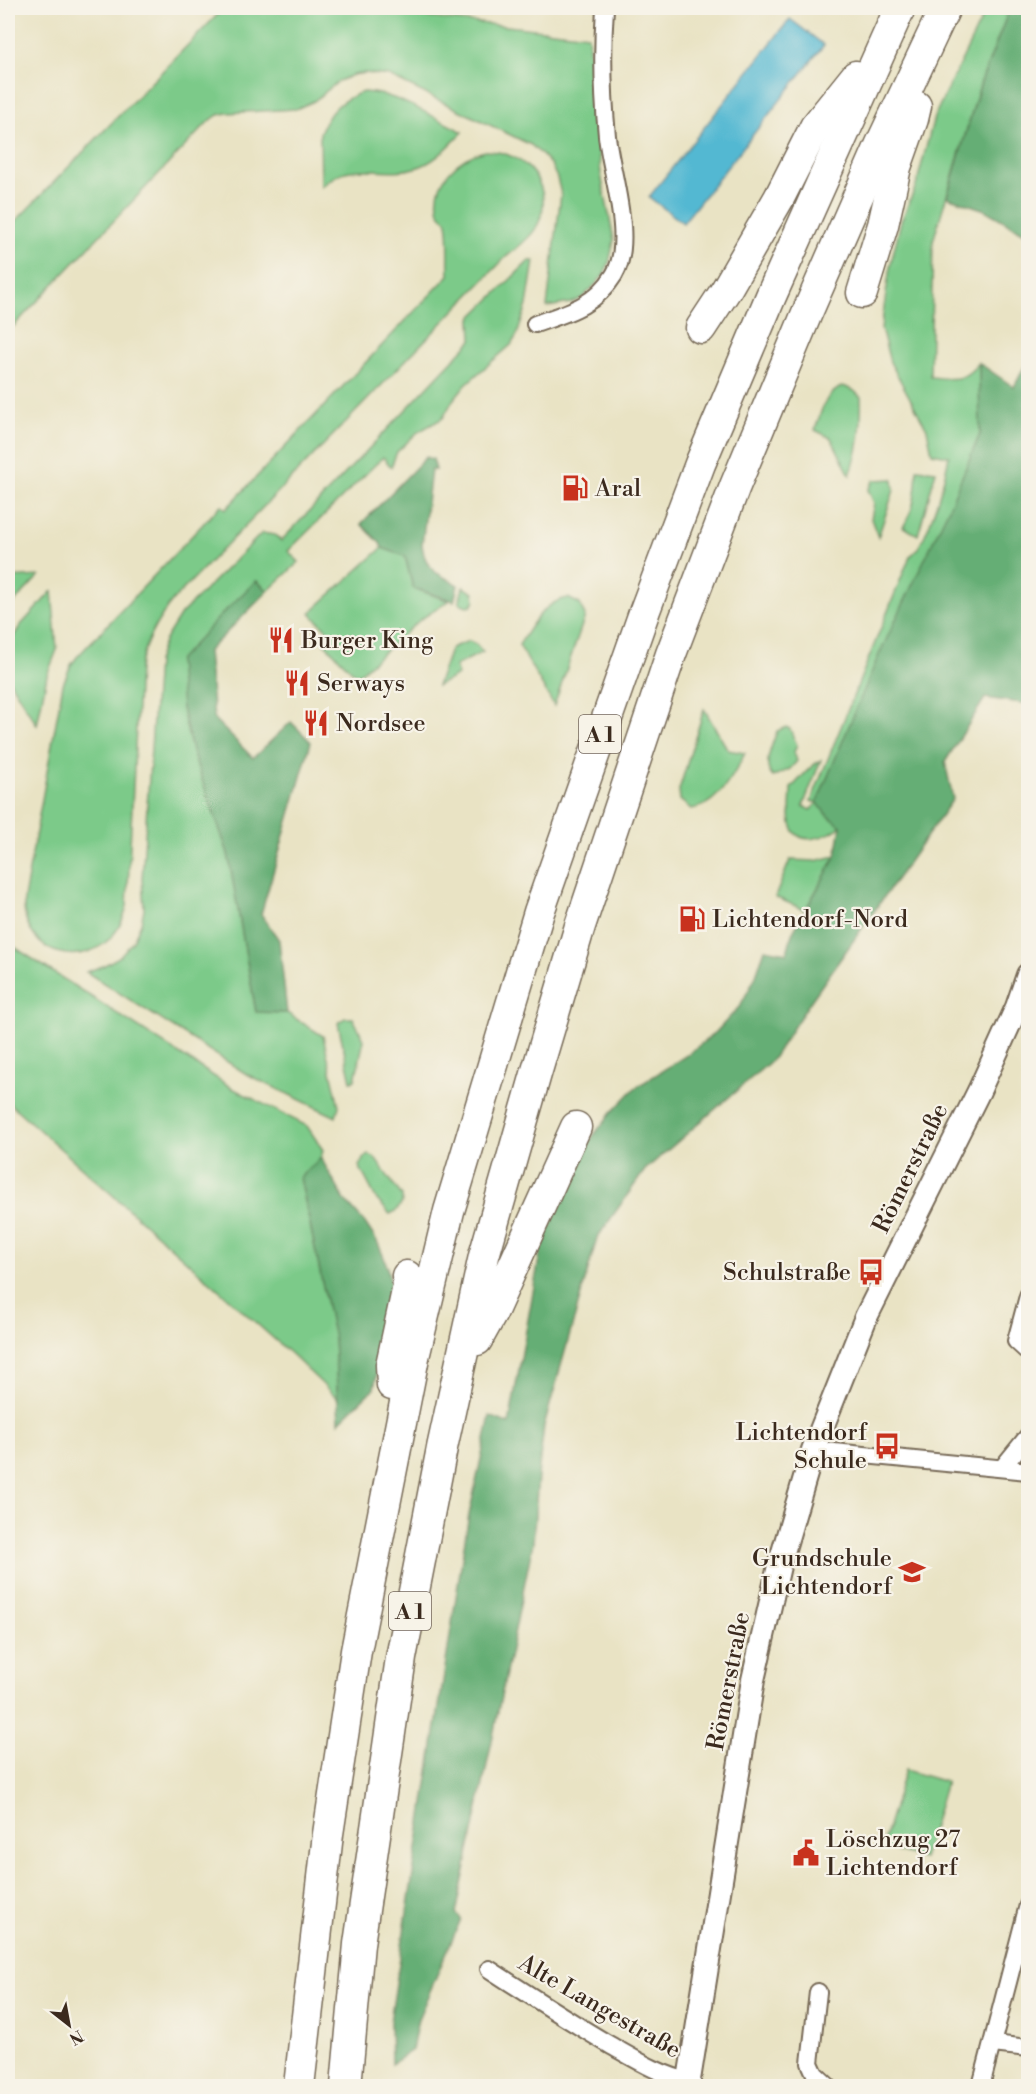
<svg xmlns="http://www.w3.org/2000/svg" width="1036" height="2094" font-family="'Libre Bodoni',serif">
  <style>
    .green { fill: #7cca89; stroke: #5c7a54; stroke-width: 1.5 }
    .forest { fill: #65ae75; stroke: #506c4a; stroke-width: 1.5 }
    .water { fill: #53b8d2; stroke: #477178; stroke-width: 1.5 }
    .lines { fill: none; stroke-linecap: round; stroke-linejoin: round }
    .street-casing { stroke: #786b58; stroke-width: 20 }
    .secondary-casing { stroke: #786b58; stroke-width: 26 }
    .highway-casing { stroke: #786b58; stroke-width: 33 }
    .street { stroke: #fff; stroke-width: 16 }
    .secondary { stroke: #fff; stroke-width: 22 }
    .highway { stroke: #fff; stroke-width: 30 }
    .labels { text-anchor: middle; stroke-width: 4.5; stroke-linejoin: round; paint-order: stroke }
    .shield { fill: #f7f3e8; stroke: #73665b; stroke-width: 1.5 }
    .shield-label { font-size: 22px; font-weight: bold; fill: #3b2a1e }
    .poi-label { font-size: 24px; fill: #3b2a1e; stroke: #f7f3e8; text-anchor: start }
    .street-label { font-size: 24px; fill: #3b2a1e; stroke: #f7f3e8 }
  </style>
  <rect width="100%" height="100%" fill="#f7f3e8"/>
  <filter id="ink" filterUnits="userSpaceOnUse"><feTurbulence type="fractalNoise" baseFrequency=".0167" numOctaves="2"/><feDisplacementMap in="SourceGraphic" scale="12" xChannelSelector="R" yChannelSelector="G"/><feConvolveMatrix kernelMatrix="1 2 1 2 8 2 1 2 1" color-interpolation-filters="sRGB"/></filter>
  <filter id="wash" filterUnits="userSpaceOnUse"><feTurbulence type="fractalNoise" baseFrequency=".008" numOctaves="4" result="noise"/><feDisplacementMap in="SourceGraphic" scale="24" xChannelSelector="R" yChannelSelector="G"/><feGaussianBlur stdDeviation="1.35" result="paint"/><feColorMatrix in="noise" values="0 0 0 0 0 0 0 0 0 0 0 0 0 0 0 0 0 1.4 0 .05"/><feComposite in="paint" operator="in"/></filter>
  <g filter="url(#wash)">
    <rect width="100%" height="100%" fill="#e9e3c4"/>
    <g class="green">
      <polygon points="224,8 343,8 588,35 601,175 614,240 609,263 603,276 594,286 582,298 571,303 547,307 561,194 557,178 551,165 542,155 531,145 389,76 365,73 353,75 339,81 314,101 296,109 227,113 218,115 208,122 8,332 8,229"/>
      <path d="M987,8h23l-29,74 -48,159 -3,136c26,2 31,6 49,-14l1,71 -155,379 16,13c-11,10 -42,22 -49,1 -4,-11 -1,-27 -1,-39 11,-10 17,-21 30,-28l-18,46 8,4 6,-7 -6,-2 99,-245c17,-9 35,-79 39,-100l-17,-3 -5,-24 -37,-67 -9,-34 9,-61 11,-46 15,-35 18,-69z"/>
      <path d="M363,92c35,1 69,25 100,40 -14,14 -28,31 -48,36 -23,7 -48,-2 -70,4 -9,2 -17,9 -24,15l-1,-54c8,-21 21,-34 43,-41z"/>
      <path d="M485,151c41,-1 73,38 51,77 -7,12 -21,21 -31,30l-331,341c-17,21 -29,42 -35,69l-12,238c-17,71 -107,60 -103,-8l39,-214 8,-19 6,-8 144,-152 5,4 223,-234c-1,-14 1,-38 -2,-52 -1,-4 -6,-7 -8,-11 -8,-31 20,-55 46,-61z"/>
      <polygon points="529,261 534,261 527,305 517,335 511,345 466,384 453,400 443,418 418,432 397,452 391,467 383,457 288,551 299,562 268,591 257,581 223,613 182,708 192,751 228,853 256,1012 287,1013 323,1036 339,1106 336,1117 248,1075 86,972 103,966 119,957 133,941 141,923 144,909 142,879 157,662 164,641 181,614 262,533 275,535 281,541 472,340 471,318"/>
      <path d="M843,386l10,4 8,7c1,27 -1,53 -11,78l-19,-37 -16,-8c7,-20 8,-34 28,-44z"/>
      <path d="M917,469l19,2 -18,64 -15,-8c12,-17 13,-38 14,-58z"/>
      <polygon points="893,479 894,490 878,537 871,519 874,503 868,490 874,480"/>
      <polygon points="382,548 405,556 413,588 449,601 421,619 357,676 324,643 332,635 310,613"/>
      <polygon points="39,576 8,609 8,578"/>
      <polygon points="463,587 474,593 475,600 472,605 467,606 459,603"/>
      <polygon points="52,591 57,650 47,675 37,725 9,680 8,646 20,626"/>
      <path d="M568,598l12,6 5,12 -31,90 -35,-61c12,-19 25,-44 49,-47z"/>
      <polygon points="469,641 476,644 483,652 455,666 458,675 437,686 450,650 453,647"/>
      <path d="M704,709l24,41 17,3c-10,21 -29,54 -54,56l-11,-9 -1,-10z"/>
      <path d="M786,727l4,2 7,16 -3,7 3,9 -7,8 -17,8c-12,-11 0,-33 4,-46z"/>
      <polygon points="836,856 805,910 775,897 790,860 815,861"/>
      <polygon points="8,943 232,1088 307,1126 323,1150 321,1158 300,1177 334,1338 338,1399 292,1355 8,1102"/>
      <polygon points="345,1018 353,1018 364,1040 355,1080 351,1081 338,1023"/>
      <polygon points="369,1155 374,1157 402,1196 402,1203 396,1211 390,1214 377,1200 359,1166 364,1158"/>
      <polygon points="905,1770 946,1782 923,1859 882,1847"/>
    </g>
    <g class="forest">
      <polygon points="1010,8 1028,8 1028,235 985,210 947,197 981,82"/>
      <polygon points="979,363 1014,387 1025,366 1028,370 1028,704 985,698 945,762 953,799 808,1005 772,1060 645,1170 597,1238 544,1426 538,1476 533,1543 456,1914 461,1919 418,2019 412,2050 391,2064 390,2022 468,1520 490,1416 509,1424 541,1248 577,1163 593,1136 611,1113 635,1088 687,1055 716,1032 740,1006 755,978 765,949 787,953 792,934 836,856 841,826 825,813 817,802 878,657 948,510 980,434"/>
      <polygon points="426,457 433,459 436,470 431,470 422,545 424,555 428,564 435,572 458,585 454,601 413,588 405,556 382,548 380,543 361,524"/>
      <polygon points="256,581 268,591 208,651 214,719 253,758 291,722 311,742 261,914 279,940 287,1013 256,1012 228,853 192,751 182,708 178,661 223,613"/>
      <polygon points="321,1158 344,1199 365,1223 377,1241 385,1260 390,1279 390,1295 385,1337 374,1388 339,1422 334,1338 300,1177"/>
    </g>
    <polygon class="water" points="790,19 824,45 683,223 649,197"/>
  </g>
  <g filter="url(#ink)">
    <g class="lines">
      <g class="street-casing">
        <g id="street">
          <path d="M535,324c32,-11 60,-18 79,-49 21,-34 -3,-101 -7,-139 -4,-42 -5,-86 -2,-128"/>
          <polyline points="1028,1296 1016,1341 1028,1352"/>
          <polyline points="813,1450 1028,1471"/>
          <polyline points="1002,1468 1028,1436"/>
          <path d="M489,1969c40,26 80,52 121,76 25,14 50,30 79,36"/>
          <polyline points="818,1992 810,2063 815,2074 828,2086"/>
          <polyline points="993,2044 1028,2048"/>
          <polyline points="981,2086 1028,1905"/>
        </g>
      </g>
      <g class="secondary-casing">
        <polyline id="secondary" points="688,2086 753,1680 779,1566 813,1450 866,1317 979,1091 1017,1007 1028,975"/>
      </g>
      <g class="highway-casing">
        <g id="highway">
          <polyline points="862,293 883,225 896,167 913,119 916,106"/>
          <polyline points="701,328 726,290 779,198 815,127 856,76"/>
          <polyline points="477,1340 492,1313 576,1127"/>
          <polyline points="392,1385 391,1365 408,1286 407,1276"/>
          <polyline points="299,2086 328,1834 356,1651 414,1357 449,1211 539,912 645,610 700,464 771,296 900,8"/>
          <polyline points="346,2086 359,1944 401,1658 442,1448 484,1256 536,1074 580,926 671,654 735,486 807,313 880,146 945,8"/>
        </g>
      </g>
      <use href="#street" class="street"/>
      <use href="#secondary" class="secondary"/>
      <use href="#highway" class="highway"/>
    </g>
  </g>
  <defs>
    <g id="fuel-bare" transform="scale(2.07)"><path d="M-5.5-6h7V0h2V4h1.3V-2.5L3-4.5l.8-.8L6-3V5H2.5V1h-1V6h-7ZM-4.2-4.7v3.2H.2V-4.7Z" fill="#c8321e" stroke="#f7f3e8" stroke-width="2.5" paint-order="stroke"/></g>
    <g id="restaurant-bare" transform="scale(2.07)"><path d="M-5-6h1v4h1v-4h1v4h1v-4h1v5L-1.5 .5V6h-2V.5L-5-1ZM5-6V6H3V1.5H1.5Q1.5-4 5-6Z" fill="#c8321e" stroke="#f7f3e8" stroke-width="2.5" paint-order="stroke"/></g>
    <g id="bus-bare" transform="scale(2.07)"><path d="M-5-6H5V4H4V6H2V4H-2V6H-4V4H-5ZM-3.5-4V0h7V-4ZM-3.5 1.2v1.5H-2V1.2ZM2 1.2v1.5H3.5V1.2Z" fill="#c8321e" stroke="#f7f3e8" stroke-width="2.5" paint-order="stroke"/></g>
    <g id="school-bare" transform="scale(2.07)"><path d="M0-5L7-2L0 1L-7-2ZM-4 1L0 2.5L4 1V4Q0 6-4 4Z" fill="#c8321e" stroke="#f7f3e8" stroke-width="2.5" paint-order="stroke"/></g>
    <g id="civic-bare" transform="scale(2.07)"><path d="M-.6-6.5H3V-4.5H.6V-3L4-1V1h2V6H-6V1h2V-1L-.6-3ZM-1.2 2.5V6h2.4V2.5Z" fill="#c8321e" stroke="#f7f3e8" stroke-width="2.5" paint-order="stroke"/></g>
  </defs>
  <g fill-rule="evenodd">
    <use href="#fuel-bare" x="575" y="488"/>
    <use href="#restaurant-bare" x="281" y="640"/>
    <use href="#restaurant-bare" x="297" y="683"/>
    <use href="#restaurant-bare" x="316" y="723"/>
    <use href="#fuel-bare" x="692" y="919"/>
    <use href="#bus-bare" x="871" y="1272"/>
    <use href="#bus-bare" x="887" y="1446"/>
    <use href="#school-bare" x="912" y="1572"/>
    <use href="#civic-bare" x="806" y="1853"/>
  </g>
  <g class="labels">
    <g class="shield">
      <rect x="579" y="715" width="42" height="38" rx="4.5"/>
      <rect x="389" y="1592" width="42" height="38" rx="4.5"/>
    </g>
    <g class="shield-label">
      <text x="600" y="742">A 1</text>
      <text x="410" y="1619">A 1</text>
    </g>
    <g class="poi-label">
      <text x="595" y="496">Aral</text>
      <text x="301" y="648">Burger King</text>
      <text x="317" y="691">Serways</text>
      <text x="336" y="731">Nordsee</text>
      <text x="712" y="927">Lichtendorf-Nord</text>
      <text x="851" y="1280" text-anchor="end">Schulstraße</text>
      <text x="867" y="1440" text-anchor="end">Lichtendorf<tspan x="867" dy="28">Schule</tspan></text>
      <text x="892" y="1566" text-anchor="end">Grundschule<tspan x="892" dy="28">Lichtendorf</tspan></text>
      <text x="826" y="1847">Löschzug 27<tspan x="826" dy="28">Lichtendorf</tspan></text>
    </g>
    <g class="street-label">
      <text transform="translate(910 1168) rotate(-64)" y="8">Römerstraße</text>
      <text transform="translate(728 1681) rotate(-79)" y="8">Römerstraße</text>
      <text transform="translate(600 2006) rotate(30)" y="8">Alte Langestraße</text>
    </g>
  </g>
  <rect width="1036" height="2094" fill="none" stroke="#f7f3e8" stroke-width="30"/>
  <g transform="translate(69 2025) rotate(149)" stroke="#f7f3e8" stroke-width="4.5" paint-order="stroke">
  <path d="M0-4.5L10 22L0 15L-10 22Z" fill="#3b2a1e"/>
  <text y="-9" font-size="16" font-weight="bold" text-anchor="middle" fill="#3b2a1e">N</text>
  </g>
</svg>
